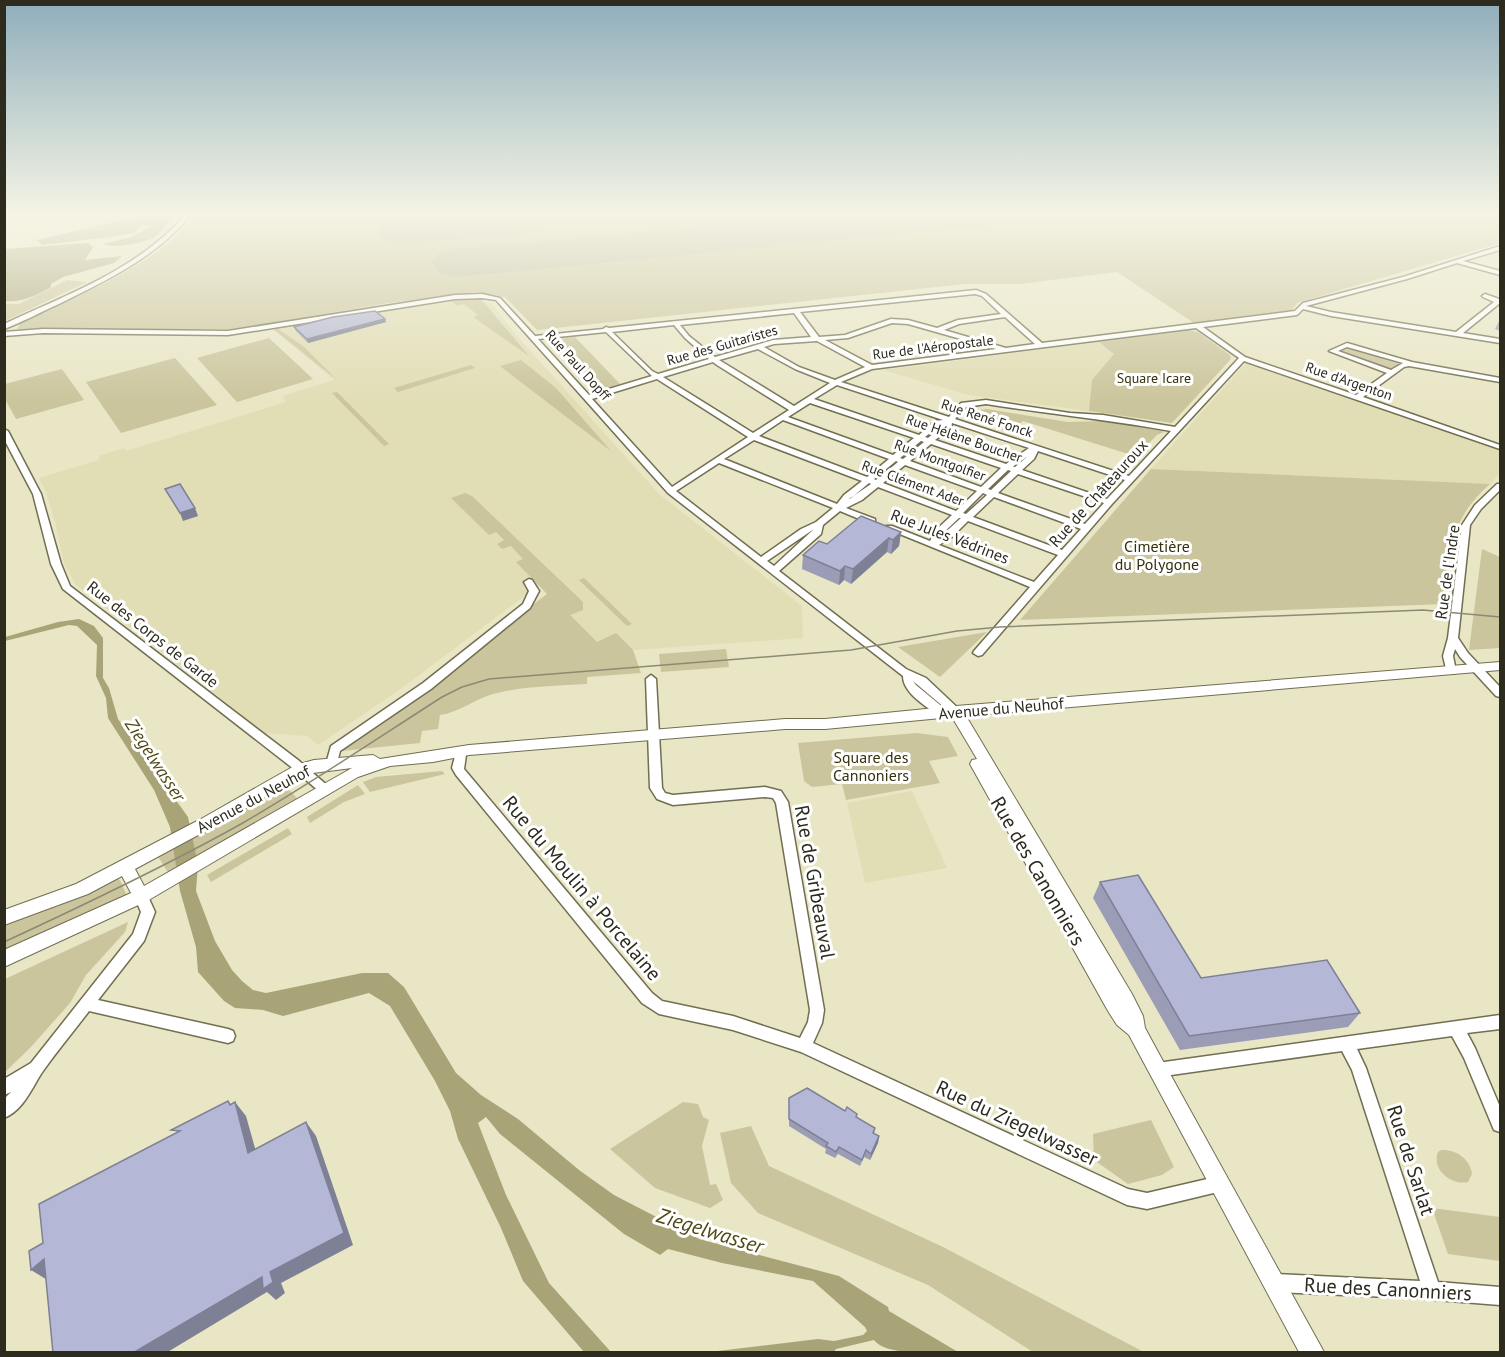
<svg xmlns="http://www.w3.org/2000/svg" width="1505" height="1357" font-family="'PT Sans',sans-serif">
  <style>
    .built { fill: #e1ddb5 }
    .green { fill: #cac59c }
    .water { fill: #a9a478 }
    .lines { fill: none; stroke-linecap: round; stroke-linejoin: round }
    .taxiway { fill: #bab89c; fill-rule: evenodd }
    .runway { fill: #bab89c; fill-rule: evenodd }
    .minor-casing { stroke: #716e51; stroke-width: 3 }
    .tertiary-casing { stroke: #716e51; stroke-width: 2 }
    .minor { fill: #fff; fill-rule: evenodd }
    .tertiary { fill: #fff; fill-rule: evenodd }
    .tram { stroke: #8c8a73; stroke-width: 1.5 }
    .wall { fill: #9b9db7 }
    .shaded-wall { fill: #7e8095 }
    .building { fill: #b4b7d5; stroke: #7e8095; stroke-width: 1.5 }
    .labels { text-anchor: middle; stroke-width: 6; stroke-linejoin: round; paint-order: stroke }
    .far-street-label { font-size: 14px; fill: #2c2b1e; stroke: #fff }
    .far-park-label { font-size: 14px; fill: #36310c; stroke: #fff }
    .street-label { font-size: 16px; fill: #2c2b1e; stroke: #fff }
    .park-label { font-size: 16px; fill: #36310c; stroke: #fff }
    .water-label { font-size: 18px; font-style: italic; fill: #504914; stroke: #fff }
    .near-street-label { font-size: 20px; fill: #2c2b1e; stroke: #fff }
    .near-water-label { font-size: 21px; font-style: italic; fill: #504914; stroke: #fff }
  </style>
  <rect width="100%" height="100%" fill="#e9e6c6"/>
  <g class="built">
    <polygon points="473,299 491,303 517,336 659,494 802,606 803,638 562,655 575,622 539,585 402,688 318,745 307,736 265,733 76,585 64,563 55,522 46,492 39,478 99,460 99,456 124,448 126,451 286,402 282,396 334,380 273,329 390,309"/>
    <polygon points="1099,342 1114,354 1093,380 1089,411 969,395 883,370"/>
    <polygon points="1245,364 1254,364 1500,450 1500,474 1490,484 1151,469"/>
    <polygon points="912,791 947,868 865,883 847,803"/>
  </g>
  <g class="green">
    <path d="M194,214h1306v29l-203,60 -6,9 -97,11 -77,-51 -98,12h-54l-428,46 -32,-33 -28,-5 -88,11 -155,26h-217l3,-5c46,-23 151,-65 174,-110z"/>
    <polygon points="67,280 87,282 5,321 5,304 19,304"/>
    <polygon points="468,299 481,299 529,356 473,317 478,315 464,304 457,306 451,301"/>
    <polygon points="273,329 278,329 303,346 336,379"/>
    <polygon points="1189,330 1198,332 1230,355 1231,359 1172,423 1089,411 1092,380 1114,354 1099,342"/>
    <polygon points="575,337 620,384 594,392 549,340"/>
    <polygon points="269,338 313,379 237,402 197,358"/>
    <polygon points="1344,348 1347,348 1399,364 1388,370 1338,352"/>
    <polygon points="175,358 217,405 121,433 86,382"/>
    <polygon points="521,360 556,388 611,451 500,366"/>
    <polygon points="471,365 475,368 398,392 394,388"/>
    <polygon points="62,369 84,400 16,419 5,399 5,384"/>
    <polygon points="337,392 389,444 384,446 332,393"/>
    <polygon points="987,409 1068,422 1102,421 1159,429 1164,432 1157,435 1146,446 1148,451 1141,458 1023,421 1008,432 964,417 972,411"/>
    <path d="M1151,469l339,15c-43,38 -38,67 -45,120l-425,16z"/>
    <path d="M465,493l7,3 111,106v8l-13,5 27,27 19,-9 17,17 8,23 -54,4v7c-31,2 -64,2 -94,10 -18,5 -35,19 -53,21l-2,14 -16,2 -2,12 -78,8 1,-3 204,-154 -31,-32 7,-3 -12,-13 -9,3 -5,-5 7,-4 -8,-8 -7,3 -38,-37z"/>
    <polygon points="1482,549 1500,557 1500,648 1469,650"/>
    <polygon points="584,578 632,624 627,626 579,580"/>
    <polygon points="987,632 940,677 898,647"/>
    <polygon points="726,649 729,667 661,672 659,654"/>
    <polygon points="917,733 948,737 958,756 929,761 940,783 846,800 842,784 812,787 804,781 798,743"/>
    <polygon points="442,771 445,774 370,792 363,782 376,777"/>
    <polygon points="284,785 299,800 169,874 157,855"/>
    <polygon points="358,785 365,794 344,802 310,823 307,817"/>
    <polygon points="288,828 292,834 211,882 207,875"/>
    <polygon points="115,878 120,880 127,896 5,955 4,924"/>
    <polygon points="128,922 125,932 86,975 70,1003 31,1047 5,1072 5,979"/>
    <polygon points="683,1102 698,1104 703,1117 709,1120 702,1146 710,1185 716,1184 723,1200 710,1208 655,1188 610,1149"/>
    <polygon points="1151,1120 1174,1167 1162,1175 1128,1184 1094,1160 1093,1134"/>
    <polygon points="751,1126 769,1166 943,1247 1144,1352 1033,1352 928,1285 758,1213 731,1183 720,1133"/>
    <path d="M1441,1150c15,-1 29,9 31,24l-4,8c-17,4 -37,-13 -30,-30z"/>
    <polygon points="1432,1208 1500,1217 1500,1261 1448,1254"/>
  </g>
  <g class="water">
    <path d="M147,214h25v4c-5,6 -10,13 -16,18 -9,7 -45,13 -53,8l28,-7 20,-11 -8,-1 -9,8 -24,4 -68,8 -5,-5z"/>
    <path d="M88,243l5,4 -8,13 37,-4 -8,7 -51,14 -12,7v3c-14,8 -30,16 -46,14v-52z"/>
    <path d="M79,619l15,7 9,12v40l6,10 9,31 70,98 10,47 -2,27 19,50 17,29 10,11 11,9 13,3 96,-20h26l16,14 52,86 25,22 37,24 61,51 35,25 85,44 140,37 49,31 1,4 69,41c-22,0 -71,5 -84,-12l-38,9 -2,3h-125l109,-13 16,2 29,-6 4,-4 -2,-4 -52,-46 -91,-18 -54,-14 -8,6 -36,-21 -124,-100 -14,-17 -8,6 28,72 43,88 62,69h-27l-61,-71 -22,-53 -43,-89 -8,-28 -15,-30 -45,-75 -21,-13 -86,23 -20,-6 -28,-2 -11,-7 -26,-29 -2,-25 -16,-56 -10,-64 -16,-37 -46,-72 -2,-20 -10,-22 1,-31 -20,-19 -8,-1 -64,16v-4l53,-15z"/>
  </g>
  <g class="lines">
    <polygon class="taxiway" points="411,214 432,214 419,223 420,230 418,234 412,235 404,230 403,221"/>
    <g class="runway">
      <polygon points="447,214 538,214 543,221 537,230 522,234 399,244 384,240 378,231 384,222 399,218"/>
      <polygon points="841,214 1003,214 998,223 983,226 455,277 439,273 432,263 439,253 455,249"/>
    </g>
    <g class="minor-casing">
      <g id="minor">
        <path d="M186,214h5c-34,43 -84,66 -132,90 -18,8 -36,18 -55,25v-5c64,-30 135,-55 182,-110z"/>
        <path d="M1500,246v4l-37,11 37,10v4l-43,-12 -50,16 -101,27 25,6 125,20 38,-30 -11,-5 -1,-1 3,-2 14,5 1,4 -37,30 37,6v4l-169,-27 -28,-7 -6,6 -94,12 42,30 111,38 31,-22 -58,-22 18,-8 65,19 88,16v4l-91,-16 -5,1 -41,30 137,48v4l-256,-88 -132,143 -130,151 -4,1 -5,-3 1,-2 56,-64 -145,-59 1,-2h6l38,15 6,-11 16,-15 -74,-28 -16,13 -16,8 29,11v4h-6l-29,-12 -17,14 -2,9 -42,37 127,98 20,9 35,33 -5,4 -4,-1 -39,-33 3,4 29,24 1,3 -1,3h-8c-12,-10 -34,-22 -34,-39l-235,-183 -172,-193 -14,-2 -27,1 -227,36 -185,-2 -39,3v-4l39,-3 185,2 227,-36 27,-1 18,4 35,38 68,-7 3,-2 3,1 367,-38 10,4 56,49 253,-32 8,-8 100,-26zM975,294l7,2 19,18 -43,6 -21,8 -29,-8 -17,-1 -46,16 -26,2 -19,-25zM794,313l17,24 -38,3 -58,17 -26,-21 -9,-11zM1005,317l30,27 -29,4 -62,-18 15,-6zM892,323l16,1 88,25 -124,16 -47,-25 23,-2zM674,325l11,13 24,21 -51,15 -6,-3 -40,-39zM1196,328l43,30 -64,69 -72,-12 -33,-2 -84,-13 -25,3 -12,14 -108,-35 31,-13zM606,332l46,44 -63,19 -51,-56zM817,341l48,26 -30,13 -36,-13 -35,-20 10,-3zM1347,347l56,16 -12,7 -53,-19zM758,349l37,20 35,14 -36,23 -75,-46zM713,362l4,3 72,45 -36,23 -90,-56zM657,379l91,58 -76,50 -80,-88zM837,385l106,35 -8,1 -16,14 -105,-36zM810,403l104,35 -21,17 -105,-38zM986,404c62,10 124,16 185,27l-42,45 -174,-57 11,-12zM783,420l106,39 -22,18 -108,-41zM952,423l77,25 -23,16 -71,-24 16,-12zM945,424l-17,14 -3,-1 15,-12zM754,440l108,41 -18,14 -7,9 -113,-45zM921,441l3,1 -21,17 -3,-1zM931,444l70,24 -20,19 -71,-26zM1038,451l87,29 -18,19 -85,-29 12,-11zM1028,456l-13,11h-2l2,-2zM896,461l2,1 -22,18 -2,-1zM719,463l114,45 -17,14 -15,7 -40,28 -85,-66zM905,465l72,26 -21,20 -73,-28zM1008,470l3,1 -20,19 -3,-1zM1018,474l86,29 -19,21 -87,-31zM869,483l2,1 -22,15h1zM983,493l4,2 -21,19 -3,-1zM994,497l87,32 -19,21 -89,-33zM959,518h2l-20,18 2,-3zM968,521l90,34 -24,27 -95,-37 13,-8zM814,529l-40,37 -7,-5z"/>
        <polygon points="4,429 8,431 41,494 61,564 70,586 298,760 329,787 331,790 329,793 325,795 321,793 290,766 63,589 51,564 33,494 4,439"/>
        <polygon points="1497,484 1500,484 1500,490 1481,509 1470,525 1458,638 1468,653 1500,687 1500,697 1496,696 1460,657 1455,649 1453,656 1456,671 1455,673 1447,673 1443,656 1448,638 1462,525 1475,505"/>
        <polygon points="529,579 532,580 539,591 530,608 431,689 340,751 336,767 328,767 326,764 331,746 423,683 523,604 529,591 524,582"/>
        <polygon points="651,675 656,679 662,788 665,793 673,795 765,787 781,791 788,802 824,1010 822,1023 813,1043 1128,1189 1147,1193 1220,1176 1226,1178 1228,1184 1226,1190 1147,1209 1127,1205 801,1052 733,1030 659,1014 642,1003 456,775 452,768 456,752 464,752 466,755 464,769 652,993 662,1001 733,1016 800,1038 808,1022 810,1010 776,803 773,798 765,797 673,805 657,799 650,788 646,679"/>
        <path d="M141,891l5,1 9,20 -11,29 -46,59 130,29 5,2 2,5 -2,5 -5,2 -139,-32c-15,20 -32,40 -46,60 -11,16 -19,39 -39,47v-19l7,-7 -7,3v-16l27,-16 102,-129 8,-22 -7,-16 2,-4z"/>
        <polygon points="1500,1015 1500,1029 1467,1033 1475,1048 1500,1107 1500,1132 1494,1130 1464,1058 1452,1036 1357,1049 1366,1068 1438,1282 1500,1287 1500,1305 1411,1298 1276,1292 1270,1289 1267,1283 1270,1277 1276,1274 1420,1281 1352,1070 1342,1051 1157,1077 1152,1075 1149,1070 1152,1065 1157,1063"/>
      </g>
    </g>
    <g class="tertiary-casing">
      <path id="tertiary" d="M1500,662v8l-534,46 166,278 11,22 2,12 19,35 160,289h-25l-170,-317 -12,-10 -9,-14 -138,-247 2,-4 5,-1 -25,-42 -127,12h-40l-316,26 -36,7 -43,4 -32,11 -211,124 -143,66v-17l127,-57 -9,-17 -34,18 -84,31v-15l72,-26 125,-65 95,-54 18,-5 59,-5 7,4 89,-14 316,-26h40l131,-13zM352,768l-208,118 -9,-17 78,-42 92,-53z"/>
    </g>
    <use href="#minor" class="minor"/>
    <use href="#tertiary" class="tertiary"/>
    <path class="tram" d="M4,942c80,-37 160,-75 237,-118 69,-40 134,-84 201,-127l20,-10 27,-8 362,-29 106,-19 43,-4 423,-17 77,7"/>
  </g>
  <g class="wall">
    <polygon points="385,319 386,322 308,343 296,331 294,327"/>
    <polygon points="1500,319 1500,331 1495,329"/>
    <polygon points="901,532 899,546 891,554 887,552 851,584 844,580 839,585 802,569 803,555 827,544"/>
    <polygon points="1100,882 1201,978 1360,1013 1348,1027 1180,1050 1093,898"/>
    <polygon points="789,1098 857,1118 875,1128 874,1134 879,1136 878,1143 870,1160 864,1157 860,1166 838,1154 835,1158 825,1153 826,1149 789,1126"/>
  </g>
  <g class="shaded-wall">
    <polygon points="385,319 386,322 308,343 307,339"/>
    <polygon points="195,508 198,516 183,521 180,513"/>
    <polygon points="901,532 899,546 891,554 893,540"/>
    <polygon points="889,538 887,552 851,584 853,569"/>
    <polygon points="845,566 844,580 839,585 840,571"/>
    <polygon points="228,1101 238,1113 235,1102 246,1116 260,1166 248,1153"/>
    <polygon points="306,1122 316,1136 353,1245 281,1283 285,1293 276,1300 267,1292 166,1353 133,1353"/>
    <polygon points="879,1136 878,1143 870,1160 871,1154"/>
    <polygon points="44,1259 49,1281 31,1270"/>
  </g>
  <g class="building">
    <polygon points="375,311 385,319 307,339 294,327 333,317"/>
    <polygon points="180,484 195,508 180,513 165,489"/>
    <polygon points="861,516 901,532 893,540 889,538 853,569 845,566 840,571 803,555 819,541 827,544"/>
    <polygon points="1138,875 1201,978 1327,960 1360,1013 1189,1036 1100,882"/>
    <polygon points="807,1088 845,1111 847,1107 857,1114 856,1117 875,1128 873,1133 879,1136 871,1154 866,1150 862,1160 839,1147 836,1152 826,1146 828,1143 789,1119 789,1098"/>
    <polygon points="228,1101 230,1105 235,1102 248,1153 306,1122 344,1233 270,1272 273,1282 263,1289 262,1277 133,1353 53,1353 44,1259 31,1270 29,1251 43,1243 39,1204 180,1131 171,1130"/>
  </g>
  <linearGradient id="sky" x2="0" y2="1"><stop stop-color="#8faebb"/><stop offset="0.53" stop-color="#f5f4e5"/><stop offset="1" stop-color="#f5f4e5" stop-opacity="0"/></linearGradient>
  <rect width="1505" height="404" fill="url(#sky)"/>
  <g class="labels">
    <g class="far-street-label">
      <text transform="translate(722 345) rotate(-16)" y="5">Rue des Guitaristes</text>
      <text transform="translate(933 347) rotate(-7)" y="5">Rue de l'Aéropostale</text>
      <text transform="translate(578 365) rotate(48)" y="5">Rue Paul Dopff</text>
      <text transform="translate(1349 381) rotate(19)" y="5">Rue d'Argenton</text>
      <text transform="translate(987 418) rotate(18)" y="5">Rue René Fonck</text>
      <text transform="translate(964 438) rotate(19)" y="5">Rue Hélène Boucher</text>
      <text transform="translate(940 460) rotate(20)" y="5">Rue Montgolfier</text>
      <text transform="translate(913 483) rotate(20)" y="5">Rue Clément Ader</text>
    </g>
    <g class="far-park-label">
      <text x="1154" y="383">Square Icare</text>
    </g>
    <g class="street-label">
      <text transform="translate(1098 493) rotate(-48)" y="6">Rue de Châteauroux</text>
      <text transform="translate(950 536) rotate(21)" y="6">Rue Jules Védrines</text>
      <text transform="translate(1447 572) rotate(-82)" y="6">Rue de l'Indre</text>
      <text transform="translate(153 634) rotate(38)" y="6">Rue des Corps de Garde</text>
      <text transform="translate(1001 708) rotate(-5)" y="6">Avenue du Neuhof</text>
      <text transform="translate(253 799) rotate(-28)" y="6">Avenue du Neuhof</text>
    </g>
    <g class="park-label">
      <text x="1157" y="552">Cimetière<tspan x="1157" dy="18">du Polygone</tspan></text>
      <text x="871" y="763">Square des<tspan x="871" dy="18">Cannoniers</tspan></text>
    </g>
    <g class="water-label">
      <text transform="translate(155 760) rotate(57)" y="6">Ziegelwasser</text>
    </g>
    <g class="near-street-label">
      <text transform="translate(1038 871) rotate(60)" y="7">Rue des Canonniers</text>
      <text transform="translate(815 882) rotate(80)" y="7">Rue de Gribeauval</text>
      <text transform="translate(582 888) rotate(50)" y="7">Rue du Moulin à Porcelaine</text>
      <text transform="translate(1017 1123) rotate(25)" y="7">Rue du Ziegelwasser</text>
      <text transform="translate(1411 1160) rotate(72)" y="7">Rue de Sarlat</text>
      <text transform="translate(1388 1289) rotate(3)" y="7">Rue des Canonniers</text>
    </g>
    <g class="near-water-label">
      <text transform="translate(710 1231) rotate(17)" y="7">Ziegelwasser</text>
    </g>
  </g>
  <rect width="1505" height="1357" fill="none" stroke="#2c2b1e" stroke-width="12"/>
</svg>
